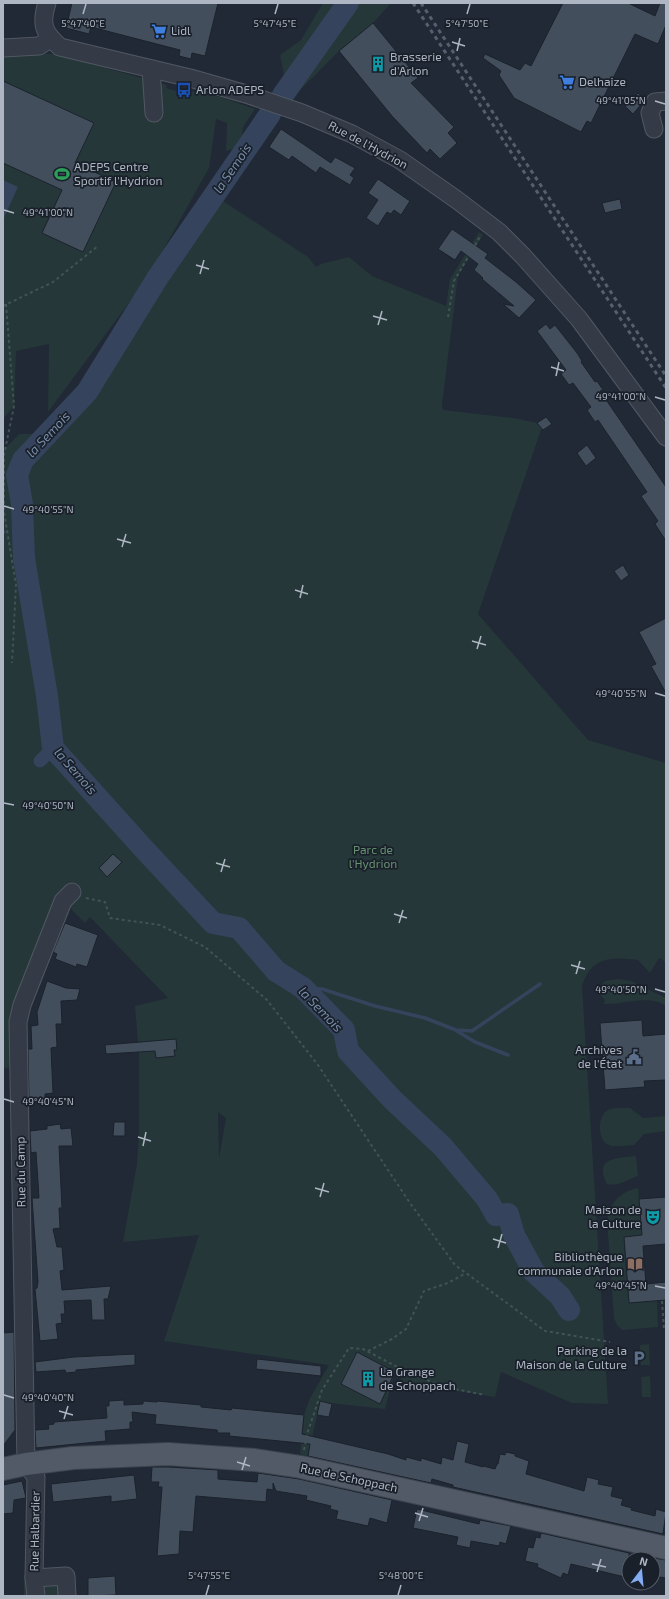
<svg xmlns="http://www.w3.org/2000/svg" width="669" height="1599" font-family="'Exo 2',sans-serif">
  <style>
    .green { fill: #253738; fill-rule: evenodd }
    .water { fill: #35445c }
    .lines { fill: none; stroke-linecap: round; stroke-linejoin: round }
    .stream { stroke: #35445c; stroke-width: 3.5 }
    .canal { stroke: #35445c; stroke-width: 13 }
    .river { stroke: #35445c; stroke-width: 22 }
    .building { fill: #434e5d; stroke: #1b222c }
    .minor-casing { stroke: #515864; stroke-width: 19 }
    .major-casing { stroke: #3d444f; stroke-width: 24 }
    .path { stroke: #425356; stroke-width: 2; stroke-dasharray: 3 3; stroke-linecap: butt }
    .minor { stroke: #343b46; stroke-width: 17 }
    .major { stroke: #515a66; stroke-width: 22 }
    .rail { stroke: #565f6d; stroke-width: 3; stroke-dasharray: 4 4; stroke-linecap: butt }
    .ticks { fill: none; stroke: #aeb5c3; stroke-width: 1.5 }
    .labels { text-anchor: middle; stroke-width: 3.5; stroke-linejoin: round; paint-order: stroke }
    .poi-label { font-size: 12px; fill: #aeb5c3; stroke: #19202a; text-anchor: start }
    .street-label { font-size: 12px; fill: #aeb5c3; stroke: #19202a }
    .park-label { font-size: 12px; fill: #679272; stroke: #19202a }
    .water-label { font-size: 13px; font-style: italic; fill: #778caa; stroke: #19202a }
    .ticks-label { font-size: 10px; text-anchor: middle; fill: #aeb5c3; stroke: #19202a; stroke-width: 3.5; stroke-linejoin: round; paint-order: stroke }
  </style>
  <rect width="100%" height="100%" fill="#202935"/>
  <g class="green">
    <polygon points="323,3 391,3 373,23 339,51 293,97 288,95 280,55 301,40"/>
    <polygon points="3,48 30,53 55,54 167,85 166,88 176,91 177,88 220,97 255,109 243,127 241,147 226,151 227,123 216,119 209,168 148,277 48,412 49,344 16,351 14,406 3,419"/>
    <path d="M208,191l100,66 8,10 5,-3 28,-7 23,19 74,30 4,-27 29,-47 4,3 -25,41 -16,128 1,6 70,8 30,6 -65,190 110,126 78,23v199l-7,-4 -9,15 -12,-13c-27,-3 -46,-4 -56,26l26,418 -36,-1 -71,-31 -6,25 -93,-15 -3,-7 -5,-1 -9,35 -65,-7 -12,54 -8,-2 4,-39 6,-17 19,-33 -165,-24 35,-106 -76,7 14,-78 2,-31v-81l16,-1 1,7 19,-2 -1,-6 3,-1 -1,-10 -38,3 -3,-36 33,-8 -78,-81 -5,6 -22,-22 -41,104 -3,62 -16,1v-617l16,-17h22l31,-31 83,-125zM218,1112l8,6 -7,40z"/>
    <path d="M618,979l13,2 35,17v8c-18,-12 -41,-1 -62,-2l1,-4 -6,-6 1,-8 5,-5z"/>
    <path d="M630,1108l13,10 23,-2v15l-22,3 -10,11c-8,0 -18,3 -25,0 -12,-4 -12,-30 -1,-35 6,-3 16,-2 22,-2z"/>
    <path d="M636,1156l2,20c-10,3 -20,11 -31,8 -14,-27 11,-26 29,-28z"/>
    <path d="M638,1188l4,47 -18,2 5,66 28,-2 1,26 -36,3 -5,-5 -3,-7 -7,-98c3,-18 14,-29 31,-32z"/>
    <polygon points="649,1344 650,1365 641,1365 640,1345"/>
    <polygon points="650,1376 651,1397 642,1397 641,1377"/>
    <polygon points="66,1576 67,1596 24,1596 24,1579"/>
  </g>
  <polygon class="water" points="3,180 18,187 3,220"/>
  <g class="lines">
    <g class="stream">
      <polyline points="14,527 23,523"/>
      <polyline points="3,532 4,532"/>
      <polyline points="303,988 322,989 375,1006 425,1018 456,1030 472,1031 540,984"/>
      <polyline points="457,1031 475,1042 508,1055"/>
    </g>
    <polyline class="canal" points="40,761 53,748"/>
    <g class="river">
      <polyline points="283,95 348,3"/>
      <polyline points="270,114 158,277 87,392 23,460 17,475 22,504 24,558 47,696 53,748 143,848 213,923 239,928 276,971 303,988 344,1030 348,1051 392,1099 443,1147 487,1199 496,1215 508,1214 514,1235 534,1272 560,1296 569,1310"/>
    </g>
  </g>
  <g class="building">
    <polygon points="72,3 218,3 205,56 192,53 191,59 179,56 180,50 91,27 89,34 66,28"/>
    <polygon points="563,3 628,3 655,16 660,3 666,3 666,25 658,44 635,34 591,123 587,121 581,132 514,98 499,75 501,71 483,58 485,54 520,70 525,63 531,66"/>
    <polygon points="373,23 418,78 411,83 454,127 448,133 457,143 440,159 430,149 427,153 392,116 339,51"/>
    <polygon points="3,81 94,123 75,163 116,182 83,252 42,233 62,190 3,163"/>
    <polygon points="638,93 645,100 633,114 625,106"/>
    <polygon points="281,129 331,163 335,157 355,168 350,175 354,178 350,185 320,167 316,173 292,156 289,160 269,147"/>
    <polygon points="378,179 410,201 401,215 394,210 391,214 387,212 378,226 366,218 378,200 368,193"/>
    <polygon points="620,199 622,209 605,213 602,203"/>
    <polygon points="452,229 488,254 485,258 516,282 536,300 519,318 503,304 514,306 482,279 483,278 474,270 478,264 461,251 455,260 438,249"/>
    <polygon points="546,324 550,329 555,325 577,353 582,361 581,362 595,382 597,381 603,390 600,391 666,487 666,541 655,524 658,521 641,496 647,492 598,420 595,422 587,410 591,407 573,383 569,385 561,374 566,370 537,331"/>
    <polygon points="546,417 552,424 543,430 537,423"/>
    <polygon points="587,445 596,458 586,466 577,453"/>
    <polygon points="623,565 629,575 621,581 614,571"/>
    <polygon points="666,618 666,693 651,666 656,664 639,632"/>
    <polygon points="113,854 122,862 107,877 99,868"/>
    <polygon points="65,923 98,935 87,967 77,964 76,967 55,959 57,954 53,952"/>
    <polygon points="47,981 66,988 80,989 77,1000 61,1001 62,1024 56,1024 57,1047 51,1048 53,1093 45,1094 45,1099 29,1100 28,1049 32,1049 31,1026 38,1025 37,1012"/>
    <polygon points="642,1020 643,1036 666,1034 666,1080 644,1081 645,1087 605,1090 600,1023"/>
    <polygon points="176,1039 177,1050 174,1050 175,1056 156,1058 155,1051 106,1054 105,1045"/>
    <polygon points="114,1122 125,1122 125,1136 113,1136"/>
    <polygon points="60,1124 61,1129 71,1128 73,1146 59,1146 62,1208 59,1208 60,1228 53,1229 57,1247 62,1247 64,1270 60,1271 62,1290 111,1286 108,1299 104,1299 105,1320 92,1320 91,1300 64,1301 65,1314 61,1314 62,1323 56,1324 58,1339 40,1341 35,1289 37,1288 38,1282 32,1198 39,1198 36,1152 31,1153 30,1131 47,1129 47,1126"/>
    <polygon points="666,1197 666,1244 643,1246 646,1284 666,1282 666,1300 629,1303 624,1237 642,1235 639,1199"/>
    <polygon points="14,1332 15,1430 3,1446 3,1333"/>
    <polygon points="357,1352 395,1372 380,1404 341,1384"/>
    <polygon points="135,1354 135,1365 76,1370 76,1372 66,1373 65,1370 36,1372 35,1362 74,1357"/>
    <polygon points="257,1359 321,1366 321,1376 256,1369"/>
    <polygon points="124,1400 124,1405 143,1404 143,1401 157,1402 157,1401 201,1405 201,1407 231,1410 232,1408 304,1415 302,1434 388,1454 406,1460 406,1457 421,1461 421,1458 441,1464 442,1457 453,1460 457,1441 469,1444 465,1462 483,1467 483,1466 495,1469 497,1464 498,1464 500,1454 505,1455 506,1452 515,1454 515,1456 529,1461 526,1474 584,1491 587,1477 599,1480 598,1484 613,1487 611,1496 623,1499 621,1505 632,1508 631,1510 655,1516 656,1509 666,1512 663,1534 453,1487 453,1485 432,1479 431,1483 308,1456 310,1444 229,1436 230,1433 218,1433 217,1430 155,1424 156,1415 132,1412 133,1422 130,1422 130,1429 105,1431 106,1441 36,1448 35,1430 49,1429 48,1425 54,1424 54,1422 107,1418 106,1406 109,1406 109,1401"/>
    <polygon points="320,1401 332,1404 329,1417 317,1415"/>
    <polygon points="152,1467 168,1467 218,1470 218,1479 257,1482 258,1473 299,1479 392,1500 387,1523 370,1518 368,1526 336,1519 338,1511 330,1509 331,1506 306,1500 307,1496 276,1491 273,1483 273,1490 267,1489 266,1502 196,1496 193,1532 180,1531 179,1554 157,1556 162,1487 158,1487 159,1482 151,1482"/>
    <polygon points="134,1475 137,1499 111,1502 111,1496 53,1502 51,1484"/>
    <polygon points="22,1481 26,1498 14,1500 13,1513 3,1514 3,1485"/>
    <polygon points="417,1509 479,1524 480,1520 511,1526 506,1544 500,1542 499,1546 471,1541 470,1548 456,1545 458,1537 413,1528"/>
    <polygon points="541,1533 629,1553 629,1578 571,1564 568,1575 563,1573 561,1578 537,1567 538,1564 525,1561 528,1547 533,1548 536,1537 540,1538"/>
    <polygon points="653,1558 666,1560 666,1578 653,1576"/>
    <polygon points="115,1576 116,1595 88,1596 88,1578"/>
  </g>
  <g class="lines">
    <g class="minor-casing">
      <g id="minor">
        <path d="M47,3c-7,22 -3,30 13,44l130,31 56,16 56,19 50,21 48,26 57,40 42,32 24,24 56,63 87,118"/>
        <polyline points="3,48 39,46 50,39"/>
        <polyline points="151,69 154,113"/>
        <polyline points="654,129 650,113 655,102 666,101"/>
        <polyline points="34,1578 66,1576 67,1596"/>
        <polyline points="36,1596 34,1578 36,1477 26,1464 18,1022 22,1005 63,901 72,892"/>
      </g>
    </g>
    <g class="major-casing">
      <polyline id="major" points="3,1469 26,1464 73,1458 168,1454 255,1460 301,1467 666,1548"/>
    </g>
    <g class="path">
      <polyline points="6,304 14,406 4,455 4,512 16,585 12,663"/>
      <polyline points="3,306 53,282 98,246"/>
      <polyline points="448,317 454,281 481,235"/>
      <polyline points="86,898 105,902 110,918 160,925 205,947 267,1000 318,1065 410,1203 455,1265 545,1331 610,1342"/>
      <polyline points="662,1301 664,1329 666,1329"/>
      <polyline points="368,1351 392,1339 406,1329 424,1291 448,1283 466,1273"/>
      <polyline points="304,1450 308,1431 322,1390 349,1348 363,1349 411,1374 445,1387 485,1395"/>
    </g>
    <use href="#minor" class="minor"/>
    <use href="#major" class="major"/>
    <g class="rail">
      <polyline points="413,3 666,388"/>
      <polyline points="421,3 666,376"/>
    </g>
  </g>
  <path class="ticks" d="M83,14l3,-10M275,14l3,-10M467,14l3,-10M452,42l13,4M457,51l3,-13M655,101l10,3M4,210l10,3M196,265l13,4M200,274l4,-14M373,316l14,4M378,325l4,-14M551,367l13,4M556,376l3,-14M655,397l10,3M4,506l10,3M117,539l14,4M122,547l4,-13M295,590l13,4M300,598l3,-13M472,641l14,4M477,649l4,-13M655,693l10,3M4,803l10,2M216,863l14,4M221,872l4,-13M394,914l13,4M399,923l4,-13M571,965l14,4M576,974l4,-13M655,989l10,3M4,1099l10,3M138,1137l13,4M143,1146l3,-14M315,1188l14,4M320,1197l4,-14M493,1239l13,4M498,1248l4,-14M655,1286l10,2M4,1395l10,3M59,1411l14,4M64,1419l4,-13M237,1462l13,4M242,1470l4,-13M415,1513l13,4M419,1521l4,-13M592,1564l14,3M597,1572l4,-13M206,1595l3,-10M398,1595l3,-10"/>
  <defs>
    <g id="supermarket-bare" transform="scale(1.2)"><path d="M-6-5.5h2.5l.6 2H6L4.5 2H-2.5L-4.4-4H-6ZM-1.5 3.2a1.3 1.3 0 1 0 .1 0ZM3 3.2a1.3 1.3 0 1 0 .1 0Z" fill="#3f7fe0" stroke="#19202a" stroke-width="2.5" paint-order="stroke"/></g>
    <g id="building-bare" transform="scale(1.2)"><path d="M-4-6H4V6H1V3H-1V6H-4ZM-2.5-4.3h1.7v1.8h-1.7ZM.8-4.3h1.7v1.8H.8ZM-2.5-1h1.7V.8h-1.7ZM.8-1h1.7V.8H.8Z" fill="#0f9aa8" stroke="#19202a" stroke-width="2.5" paint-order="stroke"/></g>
    <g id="bus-bare" transform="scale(1.2)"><path d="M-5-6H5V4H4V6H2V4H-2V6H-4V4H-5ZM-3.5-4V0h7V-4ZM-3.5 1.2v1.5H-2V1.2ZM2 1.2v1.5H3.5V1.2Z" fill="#1a4fb4" stroke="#19202a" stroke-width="2.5" paint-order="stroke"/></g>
    <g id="stadium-bare" transform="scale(1.2)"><path d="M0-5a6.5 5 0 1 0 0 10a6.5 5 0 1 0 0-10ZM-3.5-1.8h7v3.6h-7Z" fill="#2e9e5b" stroke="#19202a" stroke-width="2.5" paint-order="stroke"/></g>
    <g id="civic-bare" transform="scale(1.2)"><path d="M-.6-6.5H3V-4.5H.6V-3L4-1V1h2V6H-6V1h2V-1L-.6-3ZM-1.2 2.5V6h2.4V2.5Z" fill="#5c6f8a" stroke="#19202a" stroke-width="2.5" paint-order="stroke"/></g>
    <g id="theatre-bare" transform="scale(1.2)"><path d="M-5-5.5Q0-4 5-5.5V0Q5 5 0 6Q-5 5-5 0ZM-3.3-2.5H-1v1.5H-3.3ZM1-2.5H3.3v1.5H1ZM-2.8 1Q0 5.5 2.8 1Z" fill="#0f9aa8" stroke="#19202a" stroke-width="2.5" paint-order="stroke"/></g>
    <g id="library-bare" transform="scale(1.2)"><path d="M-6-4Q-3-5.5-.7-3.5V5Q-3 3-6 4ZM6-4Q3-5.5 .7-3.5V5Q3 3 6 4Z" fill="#8d6e63" stroke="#19202a" stroke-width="2.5" paint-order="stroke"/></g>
    <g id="parking-bare" transform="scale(1.2)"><path d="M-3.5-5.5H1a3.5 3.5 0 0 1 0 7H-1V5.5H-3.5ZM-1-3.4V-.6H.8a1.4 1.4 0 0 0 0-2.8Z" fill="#5c6f8a" stroke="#19202a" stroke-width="2.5" paint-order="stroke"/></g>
  </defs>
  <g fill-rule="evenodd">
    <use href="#supermarket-bare" x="159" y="31"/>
    <use href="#building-bare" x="378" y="64"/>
    <use href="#supermarket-bare" x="567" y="82"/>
    <use href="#bus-bare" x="184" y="90"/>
    <use href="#stadium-bare" x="62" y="174"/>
    <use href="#civic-bare" x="634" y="1057"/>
    <use href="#theatre-bare" x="653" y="1217"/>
    <use href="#library-bare" x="635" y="1264"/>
    <use href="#parking-bare" x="639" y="1358"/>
    <use href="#building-bare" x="368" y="1379"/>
  </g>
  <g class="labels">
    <g class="poi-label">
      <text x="171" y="35">Lidl</text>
      <text x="390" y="61">Brasserie<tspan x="390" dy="14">d'Arlon</tspan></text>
      <text x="579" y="86">Delhaize</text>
      <text x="196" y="94">Arlon ADEPS</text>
      <text x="74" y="171">ADEPS Centre<tspan x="74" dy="14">Sportif l'Hydrion</tspan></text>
      <text x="622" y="1054" text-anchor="end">Archives<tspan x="622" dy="14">de l'État</tspan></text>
      <text x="641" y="1214" text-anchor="end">Maison de<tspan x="641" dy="14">la Culture</tspan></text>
      <text x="623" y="1261" text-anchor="end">Bibliothèque<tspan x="623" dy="14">communale d'Arlon</tspan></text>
      <text x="627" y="1355" text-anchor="end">Parking de la<tspan x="627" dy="14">Maison de la Culture</tspan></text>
      <text x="380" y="1376">La Grange<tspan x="380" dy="14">de Schoppach</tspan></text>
    </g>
    <g class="street-label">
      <text transform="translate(368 145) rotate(28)" y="4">Rue de l'Hydrion</text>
      <text transform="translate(21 1172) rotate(-91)" y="4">Rue du Camp</text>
      <text transform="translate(349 1478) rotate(12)" y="4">Rue de Schoppach</text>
      <text transform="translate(35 1531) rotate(-89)" y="4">Rue Halbardier</text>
    </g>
    <g class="park-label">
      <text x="373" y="854">Parc de<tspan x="373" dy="14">l'Hydrion</tspan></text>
    </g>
    <g class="water-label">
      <text transform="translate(232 168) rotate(-56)" y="5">la Semois</text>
      <text transform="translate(48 434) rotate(-47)" y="5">la Semois</text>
      <text transform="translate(76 771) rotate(49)" y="5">la Semois</text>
      <text transform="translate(321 1009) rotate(46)" y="5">la Semois</text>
    </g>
  </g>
  <g class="ticks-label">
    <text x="83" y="27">5°47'40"E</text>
    <text x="275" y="27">5°47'45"E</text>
    <text x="467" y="27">5°47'50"E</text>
    <text x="621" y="104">49°41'05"N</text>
    <text x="48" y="216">49°41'00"N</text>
    <text x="621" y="400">49°41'00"N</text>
    <text x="48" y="513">49°40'55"N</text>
    <text x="621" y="697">49°40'55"N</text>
    <text x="48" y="809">49°40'50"N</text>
    <text x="621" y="993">49°40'50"N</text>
    <text x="48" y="1105">49°40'45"N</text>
    <text x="621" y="1289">49°40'45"N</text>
    <text x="48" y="1401">49°40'40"N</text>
    <text x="209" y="1579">5°47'55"E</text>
    <text x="401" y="1579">5°48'00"E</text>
  </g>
  <rect width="669" height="1599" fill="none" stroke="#aeb5c3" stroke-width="8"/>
  <g transform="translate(641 1571) rotate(16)"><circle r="19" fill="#19202a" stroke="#555c67"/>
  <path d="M0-3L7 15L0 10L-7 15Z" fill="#83acf2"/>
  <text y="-6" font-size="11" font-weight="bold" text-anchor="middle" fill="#aeb5c3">N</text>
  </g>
</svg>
